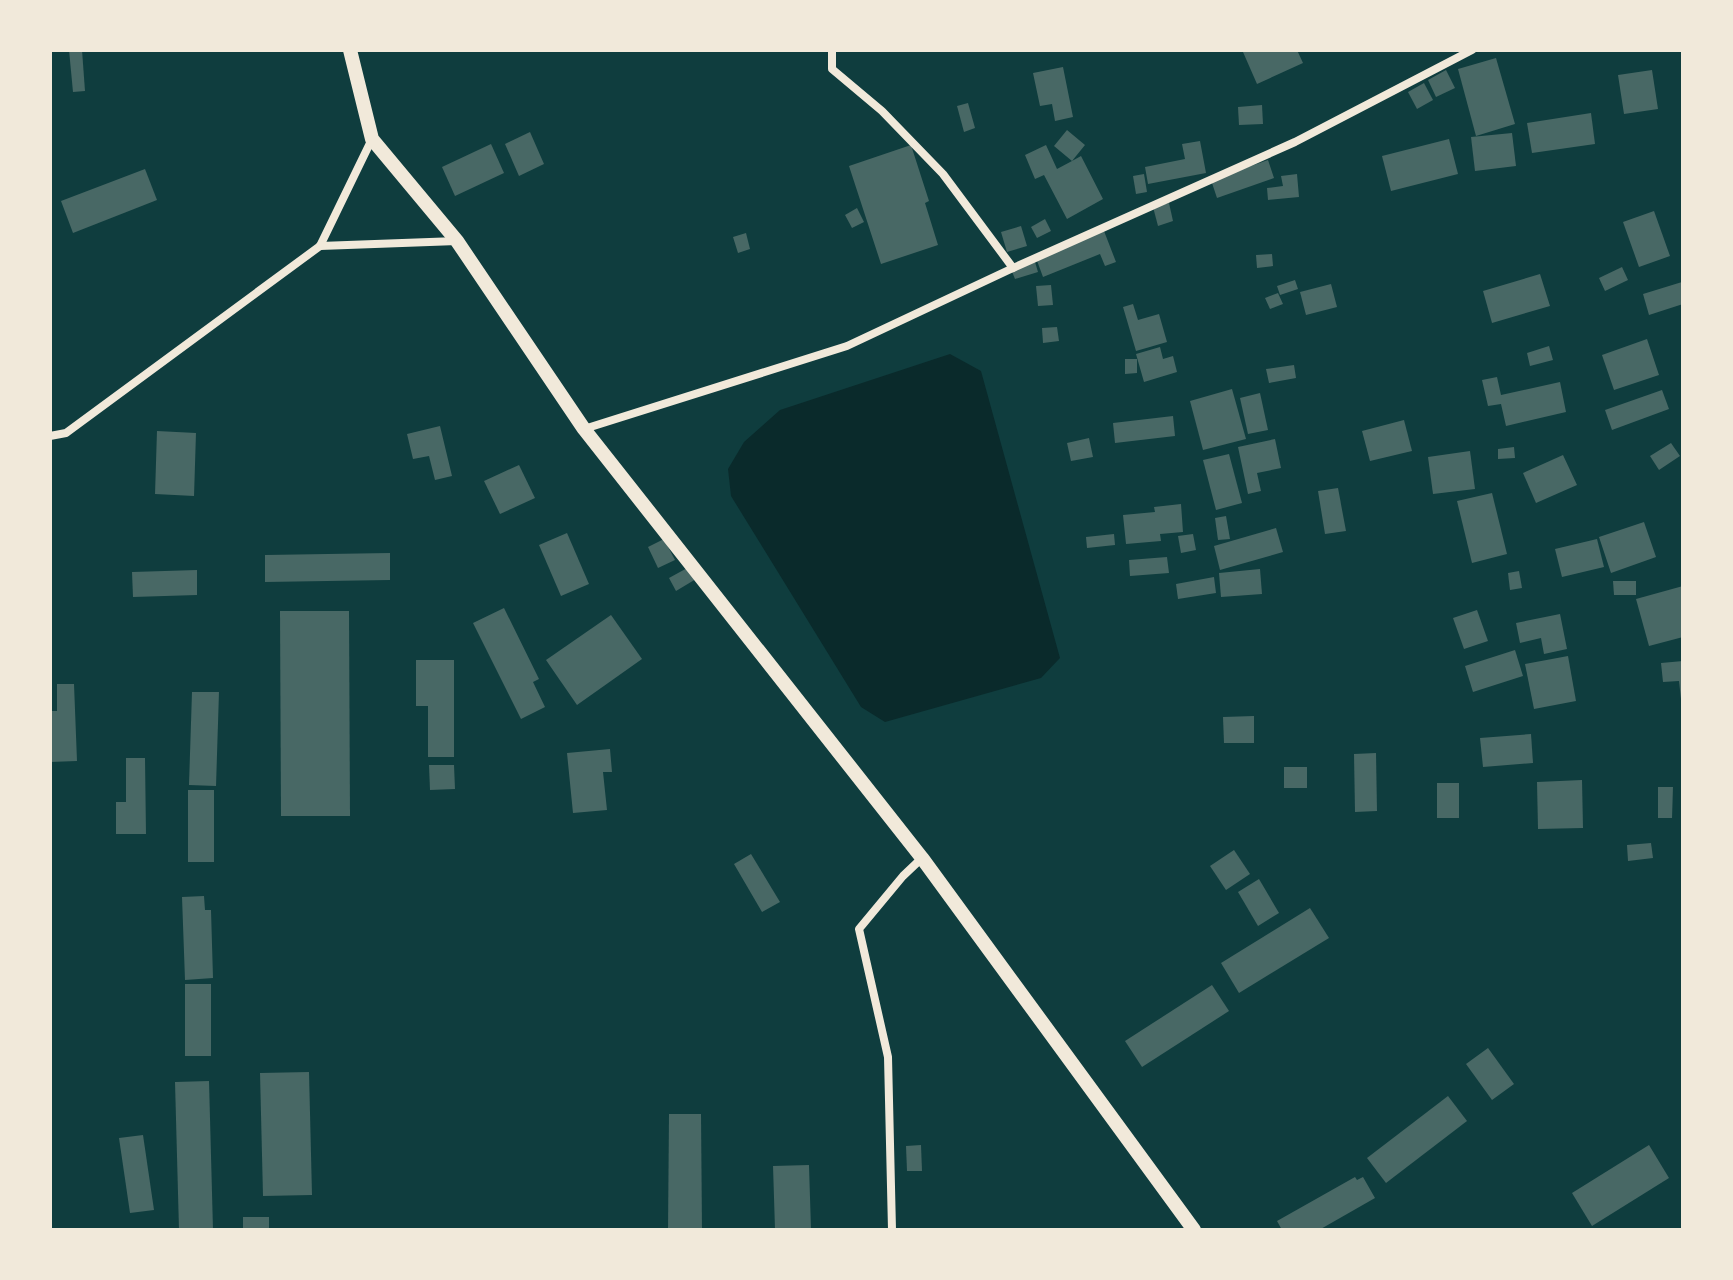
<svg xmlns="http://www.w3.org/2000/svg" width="1733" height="1280" font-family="'Fira Sans',sans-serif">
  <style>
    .water { fill: #0a2a2b }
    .building { fill: #486865 }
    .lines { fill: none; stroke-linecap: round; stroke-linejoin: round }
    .minor { stroke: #f1e9da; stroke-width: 8 }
    .tertiary { stroke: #f1e9da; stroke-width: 14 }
  </style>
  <rect width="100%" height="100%" fill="#0f3d3e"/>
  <polygon class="water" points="950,354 981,371 1060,658 1041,678 885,722 861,707 731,496 728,469 744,442 780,410"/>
  <g class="building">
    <polygon points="69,50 82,50 85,91 73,92"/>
    <polygon points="1248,50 1297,50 1303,63 1257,84 1243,52"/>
    <polygon points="1496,58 1515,124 1476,136 1458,69"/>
    <polygon points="1063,67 1073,117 1055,121 1052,104 1040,106 1033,73"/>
    <polygon points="1446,70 1455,88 1436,97 1428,80"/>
    <polygon points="1652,70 1658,109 1624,114 1618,75"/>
    <polygon points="1424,83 1433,100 1417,109 1408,92"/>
    <polygon points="968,103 975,128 964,132 957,106"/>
    <polygon points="1262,105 1263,124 1239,125 1238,107"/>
    <polygon points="1591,113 1595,144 1532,153 1527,123"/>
    <polygon points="1067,130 1085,145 1072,161 1081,156 1103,199 1067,219 1044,175 1035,179 1025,155 1046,145 1057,169 1072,161 1054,146"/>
    <polygon points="530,132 544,164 519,176 505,144"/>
    <polygon points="1512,133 1516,166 1475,171 1471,137"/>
    <polygon points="1449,139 1458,174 1391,191 1382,156"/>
    <polygon points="1200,141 1206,173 1148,184 1145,167 1185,159 1182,144"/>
    <polygon points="491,144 504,173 455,196 442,167"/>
    <polygon points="911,145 929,201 925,203 938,245 881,264 849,166"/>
    <polygon points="1268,160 1274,178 1217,198 1211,180"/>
    <polygon points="145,169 157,200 73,233 61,201"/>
    <polygon points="1144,174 1147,192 1136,194 1133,176"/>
    <polygon points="1297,174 1299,197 1268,200 1267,188 1283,186 1281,176"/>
    <polygon points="1169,203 1173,221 1158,226 1153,207"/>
    <polygon points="857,208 864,222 852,228 845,215"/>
    <polygon points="1654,211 1670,256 1639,267 1623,222"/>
    <polygon points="1045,219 1051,231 1037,238 1031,227"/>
    <polygon points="1021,226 1027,246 1007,252 1001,232"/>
    <polygon points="1104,231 1116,262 1105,266 1100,254 1043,277 1036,258"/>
    <polygon points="746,233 750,249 738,253 733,237"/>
    <polygon points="1272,254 1273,266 1257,268 1256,255"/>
    <polygon points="1035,262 1038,272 1015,279 1011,269"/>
    <polygon points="1622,267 1628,280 1605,291 1599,278"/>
    <polygon points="1540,274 1550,306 1492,323 1483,291"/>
    <polygon points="1295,280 1298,289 1280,295 1277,286"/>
    <polygon points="1682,282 1683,304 1649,315 1643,294"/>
    <polygon points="1331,284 1337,307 1306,315 1300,292"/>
    <polygon points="1051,285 1053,305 1038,306 1036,286"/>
    <polygon points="1278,293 1283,304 1270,309 1265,298"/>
    <polygon points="1133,304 1138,320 1159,314 1167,342 1136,351 1123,307"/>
    <polygon points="1057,327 1059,341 1043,343 1042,328"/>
    <polygon points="1647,339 1659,375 1614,390 1602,355"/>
    <polygon points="1549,346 1553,360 1530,366 1527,353"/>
    <polygon points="1160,347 1163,359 1173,356 1177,372 1144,382 1136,354"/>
    <polygon points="1125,359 1137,359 1137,373 1125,374"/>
    <polygon points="1294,365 1296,378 1269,383 1266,369"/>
    <polygon points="1497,377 1501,395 1560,382 1566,412 1506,426 1501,404 1488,406 1482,380"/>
    <polygon points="1232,389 1246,439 1203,450 1190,401"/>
    <polygon points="1662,390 1669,409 1612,430 1605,410"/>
    <polygon points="1260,393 1268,430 1248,434 1240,398"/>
    <polygon points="1173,416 1175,436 1115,443 1113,423"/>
    <polygon points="1404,420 1412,451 1370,461 1362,431"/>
    <polygon points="440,426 452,476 435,480 429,456 413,459 407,434"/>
    <polygon points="157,431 196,433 194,496 155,494"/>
    <polygon points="1089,438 1093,457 1071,461 1067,443"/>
    <polygon points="1275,439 1281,468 1257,473 1261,491 1248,494 1238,447"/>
    <polygon points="1671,443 1680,456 1659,470 1650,456"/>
    <polygon points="1514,447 1515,458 1498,459 1498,449"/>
    <polygon points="1470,451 1475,489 1433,494 1428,457"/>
    <polygon points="1229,454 1242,503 1216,510 1203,460"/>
    <polygon points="1563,455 1577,485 1536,503 1523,473"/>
    <polygon points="519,465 535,498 500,514 484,481"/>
    <polygon points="1338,488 1346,531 1325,534 1318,491"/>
    <polygon points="1492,493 1507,554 1472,563 1457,501"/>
    <polygon points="1181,504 1183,532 1160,534 1161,541 1126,544 1123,515 1155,512 1154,507"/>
    <polygon points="1226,516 1230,539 1218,540 1215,518"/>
    <polygon points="1644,522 1656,557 1611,573 1599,537"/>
    <polygon points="1276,528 1283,552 1220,570 1214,546"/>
    <polygon points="567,533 589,584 561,596 539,545"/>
    <polygon points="1114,534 1115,545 1087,548 1086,537"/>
    <polygon points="1193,534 1196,550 1181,553 1178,536"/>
    <polygon points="664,539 675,560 658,568 648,547"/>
    <polygon points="1597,539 1604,567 1562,577 1555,549"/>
    <polygon points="390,553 390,580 265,582 265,555"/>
    <polygon points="1167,557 1169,573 1130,576 1129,560"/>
    <polygon points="689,567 696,579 676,591 669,578"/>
    <polygon points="1260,569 1262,594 1221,597 1219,573"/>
    <polygon points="197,570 197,595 133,597 132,572"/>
    <polygon points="1519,571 1522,588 1510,590 1508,573"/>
    <polygon points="1214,577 1216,593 1178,599 1176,584"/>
    <polygon points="1613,581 1636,581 1636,595 1614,595"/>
    <polygon points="1683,586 1683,637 1649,646 1636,599"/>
    <polygon points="504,608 539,679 533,682 545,707 521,719 473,623"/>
    <polygon points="1477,610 1488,641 1464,649 1453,618"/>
    <polygon points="280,611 349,611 350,816 281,816"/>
    <polygon points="1560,614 1567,649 1544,654 1541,638 1520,643 1516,623"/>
    <polygon points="611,615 642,659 577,705 546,660"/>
    <polygon points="1515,650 1523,676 1473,692 1465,666"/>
    <polygon points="1568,656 1576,701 1534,709 1525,664"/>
    <polygon points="416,660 454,660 454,757 428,757 428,706 416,706"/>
    <polygon points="1683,661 1683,698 1681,699 1679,681 1663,682 1661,663"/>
    <polygon points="57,684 74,684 77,761 50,762 50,711 57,711"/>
    <polygon points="192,692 219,692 216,786 189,785"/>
    <polygon points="1254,716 1254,743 1224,743 1223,717"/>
    <polygon points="1531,734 1533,763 1483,767 1480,738"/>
    <polygon points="610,749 612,772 603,772 607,810 573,813 567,753"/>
    <polygon points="1376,753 1377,811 1355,812 1354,754"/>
    <polygon points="126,758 145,758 146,834 116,834 116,802 126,802"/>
    <polygon points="429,765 454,765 455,789 430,790"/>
    <rect x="1284" y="767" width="23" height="21"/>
    <polygon points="1582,780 1583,828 1538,829 1537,782"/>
    <rect x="1437" y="783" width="22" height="35"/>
    <polygon points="1658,787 1673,787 1672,818 1658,818"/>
    <rect x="188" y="790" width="26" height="72"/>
    <polygon points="1651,843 1653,858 1628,861 1627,845"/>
    <polygon points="1234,850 1250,874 1226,890 1210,866"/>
    <polygon points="751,854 780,902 762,912 734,864"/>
    <polygon points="1259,879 1279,913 1258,926 1238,892"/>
    <polygon points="204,896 205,910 211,910 213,978 185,980 182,897"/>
    <polygon points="1310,908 1329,938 1239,993 1221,963"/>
    <rect x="185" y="984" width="26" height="72"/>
    <polygon points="1212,985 1229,1011 1142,1067 1125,1041"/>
    <polygon points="1488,1048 1514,1084 1492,1100 1466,1064"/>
    <polygon points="309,1072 312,1195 263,1196 260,1073"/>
    <polygon points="209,1081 213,1230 179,1230 175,1082"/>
    <polygon points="1448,1096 1467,1121 1386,1183 1367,1158"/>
    <polygon points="669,1114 701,1114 702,1230 668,1230"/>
    <polygon points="143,1135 154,1210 130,1213 119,1138"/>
    <polygon points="921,1145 922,1171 907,1171 906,1146"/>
    <polygon points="1649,1145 1669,1178 1592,1226 1572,1193"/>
    <polygon points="809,1165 811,1230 775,1230 773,1166"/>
    <polygon points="1355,1177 1357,1180 1363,1177 1375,1198 1319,1230 1282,1230 1277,1221"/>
    <rect x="243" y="1217" width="26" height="13"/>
  </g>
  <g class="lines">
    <g class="minor">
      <polyline points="832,50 832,69 882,111 943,174 1013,268"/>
      <polyline points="320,246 457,241"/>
      <polyline points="584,429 847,346 1013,268 1295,142 1472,50"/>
      <polyline points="50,436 66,433 320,246 372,139"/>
      <polyline points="892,1230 888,1057 859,929 903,876 922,858"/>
    </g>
    <polyline class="tertiary" points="350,50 372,139 457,241 584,429 922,858 1194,1230"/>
  </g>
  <rect width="1733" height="1280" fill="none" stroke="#f1e9da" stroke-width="104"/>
</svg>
